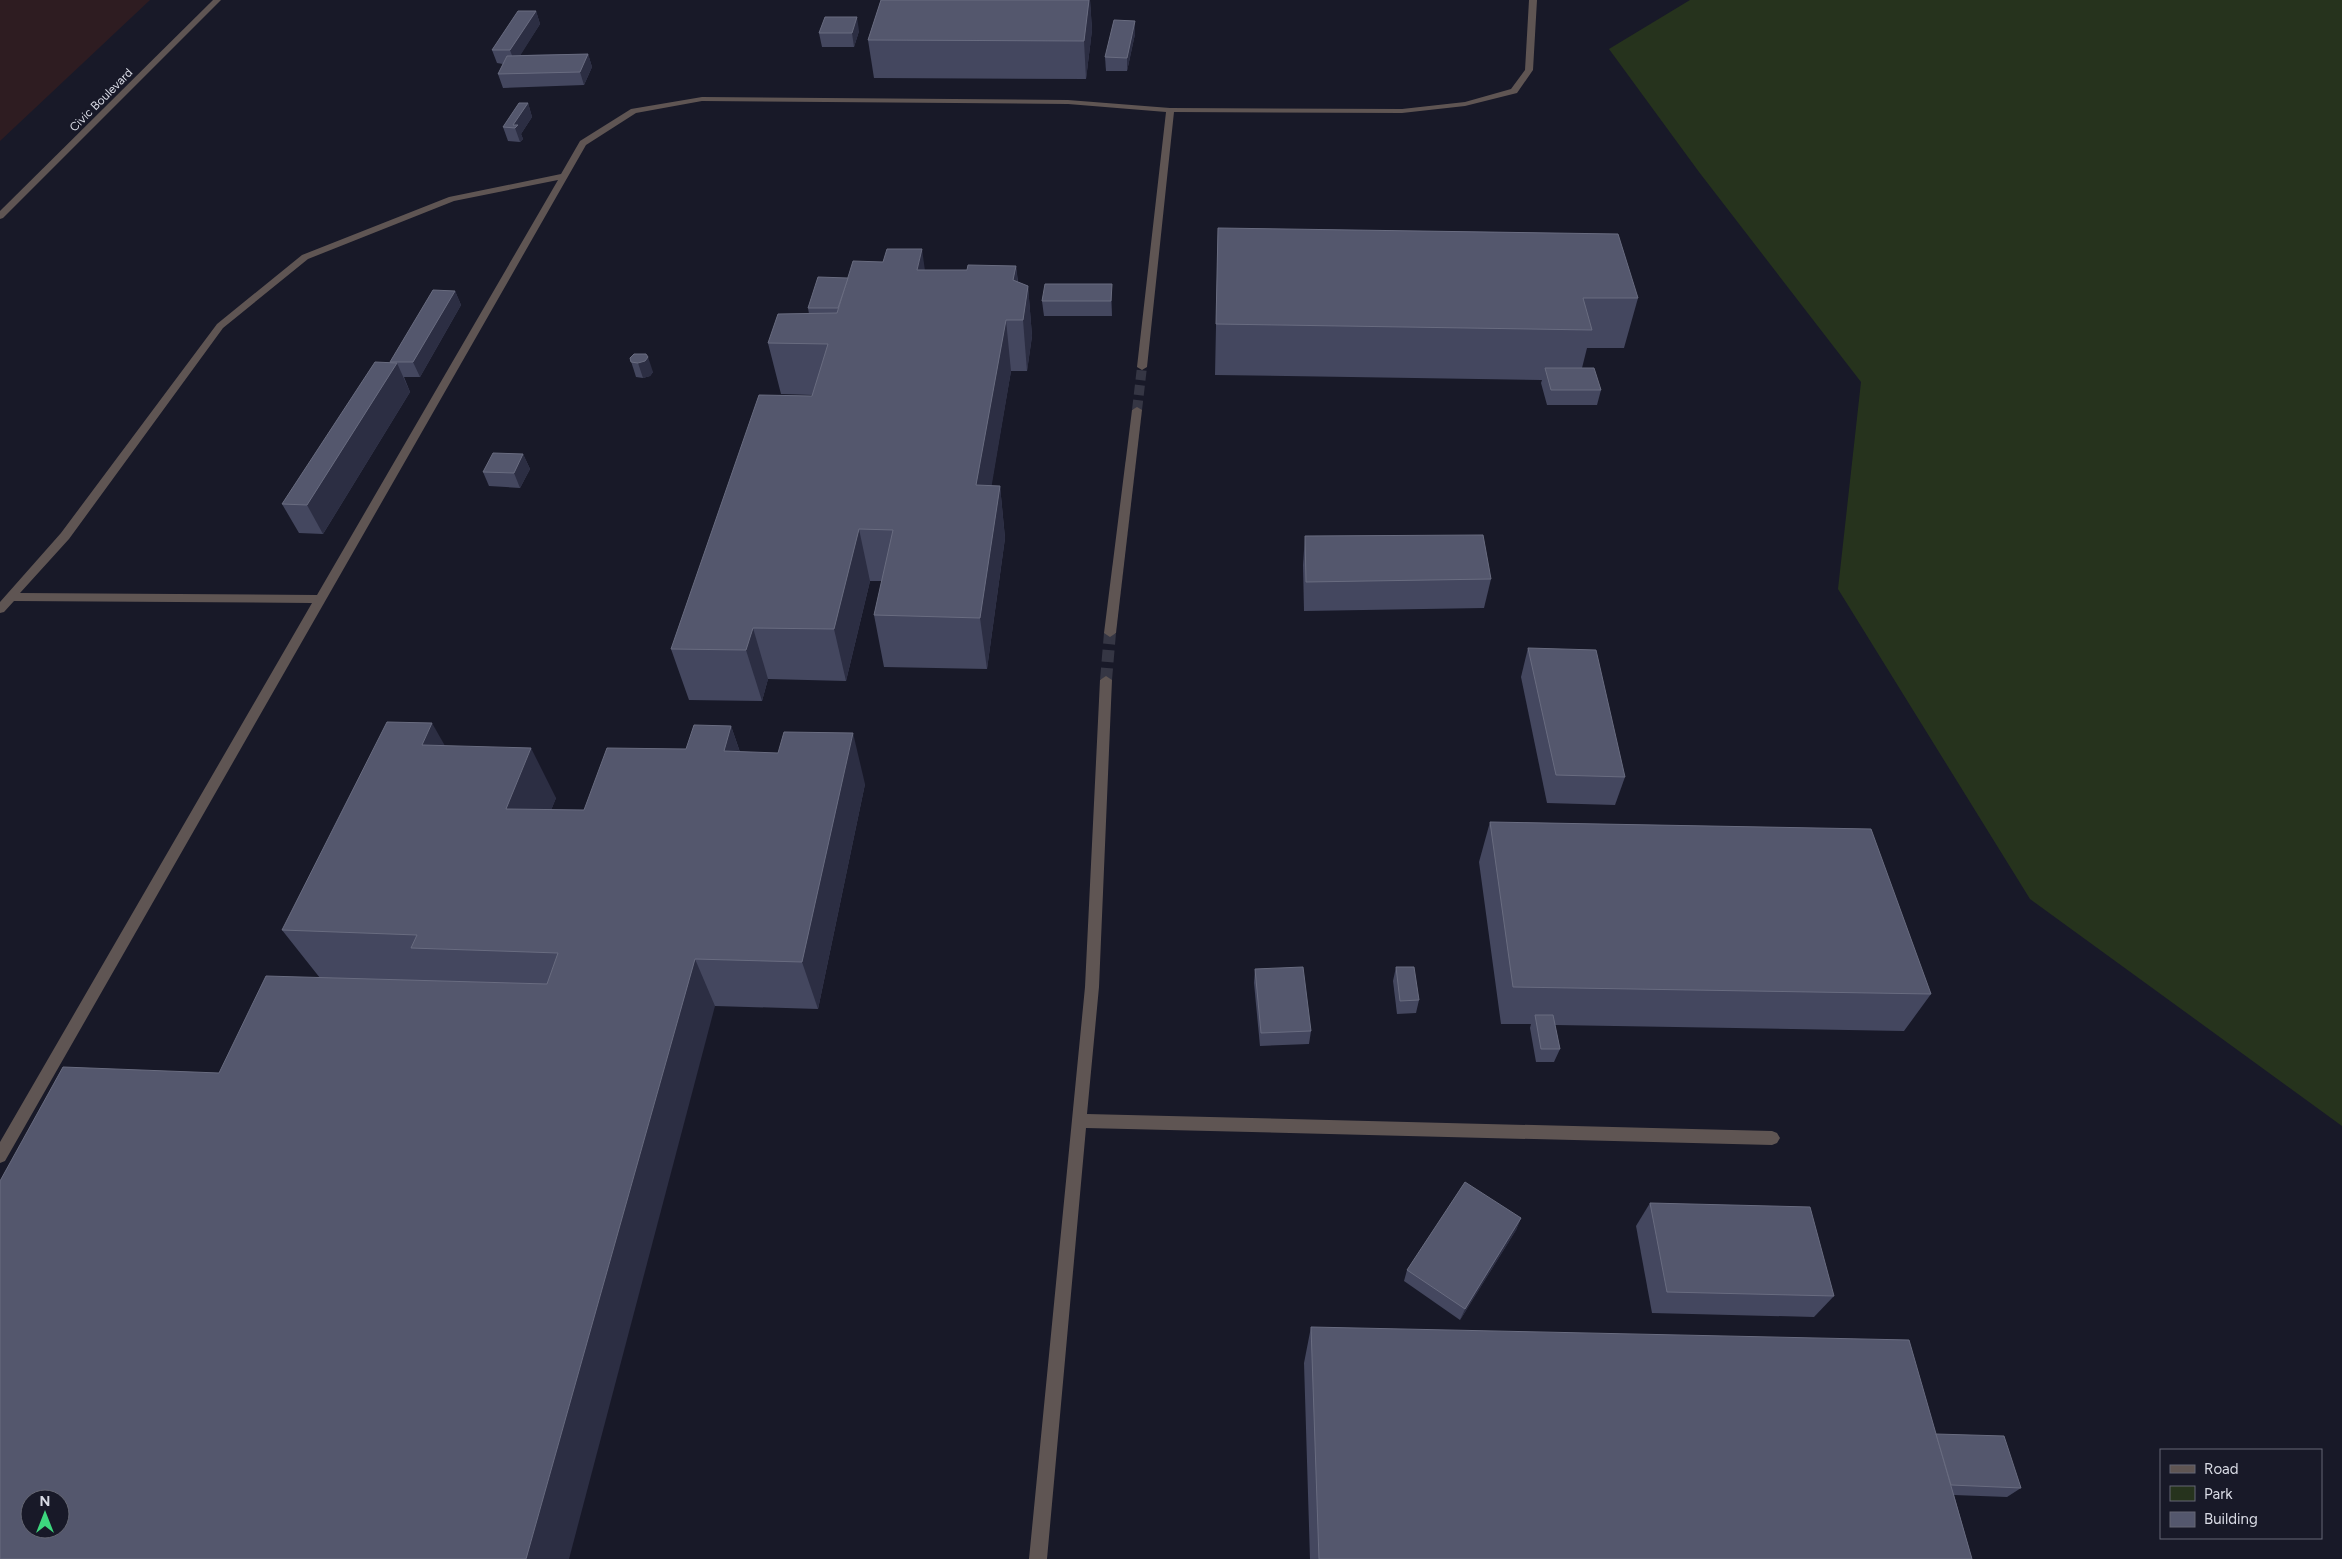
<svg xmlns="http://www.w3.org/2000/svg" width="2342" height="1559" font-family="Figtree,sans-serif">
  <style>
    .commercial { fill: #2e1c21 }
    .green { fill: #26331d }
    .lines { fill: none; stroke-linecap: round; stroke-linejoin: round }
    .minor-tunnel-far1 { stroke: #353644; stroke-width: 10; stroke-dasharray: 10 5; stroke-linecap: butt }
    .minor-tunnel { stroke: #353644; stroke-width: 12; stroke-dasharray: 12 6; stroke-linecap: butt }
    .minor { fill: #5f5553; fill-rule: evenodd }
    .wall { fill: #44475f }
    .shaded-wall { fill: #2c2e43 }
    .building { fill: #54576d; stroke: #696c80; fill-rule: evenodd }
    .labels { text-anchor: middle; stroke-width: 4.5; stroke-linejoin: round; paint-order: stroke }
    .far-street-label { font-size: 12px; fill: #d9dbe5; stroke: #181928 }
  </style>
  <rect width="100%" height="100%" fill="#181928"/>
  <polygon class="commercial" points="0,0 150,0 0,141"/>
  <polygon class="green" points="1690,0 2342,0 2342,1126 2030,899 1838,589 1861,382 1699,172 1609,49"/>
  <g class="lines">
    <polyline class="minor-tunnel-far1" points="1137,410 1142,367"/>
    <polyline class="minor-tunnel" points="1106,680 1110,633"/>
    <g class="minor">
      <polygon points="213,0 221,0 3,218 0,219 0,211"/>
      <path d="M1529,0h8l-4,70 -16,23 -52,13 -63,7 -228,-1 -27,255 -5,3 -5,-3 29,-255 -98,-8 -366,-3 -66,12 -50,32 -581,1016 -5,2v-21l312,-539 -298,-2 -10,11 -4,1v-11l61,-69 156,-209 85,-69 147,-58 112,-23 19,-33 51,-32 71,-12 366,3 102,8 232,1 63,-7 46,-13 14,-19zM558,180l-241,415 -297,-2 49,-54 154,-211 85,-69 146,-58z"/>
      <polygon points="1137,407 1142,410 1116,633 1110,637 1104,633 1132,410"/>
      <polygon points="1106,676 1112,680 1099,987 1087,1114 1772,1131 1777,1133 1780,1138 1777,1143 1772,1145 1086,1128 1047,1559 1029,1559 1085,987 1100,680"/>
    </g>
  </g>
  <g class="wall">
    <polygon points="881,0 1090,0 1092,30 1086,79 874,78 868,40"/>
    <polygon points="536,11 540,24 520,55 588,54 592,67 584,85 503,88 498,74 503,64 497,63 492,50"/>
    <polygon points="859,31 854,47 822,47 819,33"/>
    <polygon points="1135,34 1127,71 1106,71 1105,57"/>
    <polygon points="528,103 532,117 521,134 523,139 520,142 508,141 503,127"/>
    <polygon points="1218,228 1638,298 1624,348 1587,348 1582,368 1601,390 1597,405 1547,405 1541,383 1542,380 1215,375"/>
    <polygon points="1016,266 1018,282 1028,286 1032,336 1027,371 1011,371 991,486 1000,486 1005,538 987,669 884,667 874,615 882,581 870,581 846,681 768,679 762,701 689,700 671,649 812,395 781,394 768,343 809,314 808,308 848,278 925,270 967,270"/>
    <polygon points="455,291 461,305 420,377 404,377 410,392 323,534 299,533 282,504 390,362"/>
    <polygon points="1112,299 1112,316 1044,316 1042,301"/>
    <polygon points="630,358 653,372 650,376 643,378 636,377"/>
    <polygon points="523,454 530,469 520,488 489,486 483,472"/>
    <polygon points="1305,536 1491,579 1484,608 1304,611 1303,565"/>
    <polygon points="1528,648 1625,777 1615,805 1547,803 1521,677"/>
    <polygon points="731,726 740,752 865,784 818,1009 715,1006 219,1073 320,978 282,930 445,746 556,798 551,810 584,810 686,749"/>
    <polygon points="1490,822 1931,994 1904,1031 1555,1025 1560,1049 1554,1062 1536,1062 1530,1028 1531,1024 1501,1024 1479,862"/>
    <polygon points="1396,967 1419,1000 1416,1013 1397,1014 1393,981"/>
    <polygon points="1255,969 1311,1031 1309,1044 1260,1046 1254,983"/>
    <polygon points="1650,1203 1834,1296 1814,1317 1652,1313 1636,1226"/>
    <polygon points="1521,1218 1516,1230 1460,1320 1404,1281 1407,1270"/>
    <polygon points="1311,1327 1936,1434 2021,1488 2007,1497 1954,1495 1972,1559 1310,1559 1304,1363"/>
  </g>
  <g class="shaded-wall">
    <polygon points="1089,0 1090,0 1092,30 1086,79 1084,41"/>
    <polygon points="536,11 540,24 515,64 510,50"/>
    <polygon points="857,17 859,31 854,47 852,33"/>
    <polygon points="1135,21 1135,34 1127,71 1127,58"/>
    <polygon points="588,54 592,67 584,85 580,72"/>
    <polygon points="528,103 532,117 521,134 523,139 520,142 515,128 513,125"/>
    <polygon points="922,249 929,300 917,270"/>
    <polygon points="1016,266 1021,317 1013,280"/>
    <polygon points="1112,284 1112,316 1111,301"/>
    <polygon points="1028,286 1032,336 1027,371 1023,320"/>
    <polygon points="455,291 461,305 420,377 413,362"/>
    <polygon points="1006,320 1011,371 983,537 976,485"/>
    <polygon points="648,357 653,372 650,376 643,378 638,363"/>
    <polygon points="397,363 410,392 323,534 307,505"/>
    <polygon points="523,454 530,469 520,488 514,473"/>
    <polygon points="1000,486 1005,538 987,669 980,618"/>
    <polygon points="859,529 870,581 846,681 834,629"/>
    <polygon points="753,628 768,679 762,701 746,650"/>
    <polygon points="432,723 461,774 422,745"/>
    <polygon points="731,726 748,776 724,751"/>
    <polygon points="853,733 865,784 818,1009 802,962"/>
    <polygon points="531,748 556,798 532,858 506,809"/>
    <polygon points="695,959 715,1006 569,1559 526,1559"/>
    <polygon points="1521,1218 1516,1230 1460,1320 1465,1309"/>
  </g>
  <g class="building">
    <polygon points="881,0 1089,0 1084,41 868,40"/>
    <polygon points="518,11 536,11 510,50 492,50"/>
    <polygon points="825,17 857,17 852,33 819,33"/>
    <polygon points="1114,20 1135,21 1127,58 1105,57"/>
    <polygon points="588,54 580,72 498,74 507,56"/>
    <polygon points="519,103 528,103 513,125 518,125 515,128 503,127"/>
    <polygon points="1218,228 1618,234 1638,298 1583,298 1592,330 1216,324"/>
    <polygon points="887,249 922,249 917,270 967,270 968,265 1016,266 1013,280 1028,286 1023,320 1006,320 976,485 1000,486 980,618 874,615 893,530 859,529 834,629 753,628 746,650 671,649 759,395 812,396 828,344 768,343 778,314 837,313 853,261 883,262"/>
    <polygon points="818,277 848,278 838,308 808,308"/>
    <polygon points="1045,284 1112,284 1111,301 1042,301"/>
    <polygon points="433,290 455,291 413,362 390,362"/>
    <polygon points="634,354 646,354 648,357 645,361 638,363 631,362 630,358"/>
    <polygon points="375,362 397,363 307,505 282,504"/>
    <polygon points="1545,368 1594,368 1601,390 1551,390"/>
    <polygon points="493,453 523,454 514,473 483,472"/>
    <polygon points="1483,535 1491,579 1306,582 1305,536"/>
    <polygon points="1528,648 1596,650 1625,777 1556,775"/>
    <path d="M387,722l45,1 -10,22 109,3 -25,61 78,1 23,-62 79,1 8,-24 37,1 -7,25 54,2 6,-21 69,1 -51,229 -107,-3 -169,600h-526v-378l63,-114 156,6 47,-97 281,8 11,-31 -147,-5 6,-13 -135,-5zM30,1499h30v30h-30z"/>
    <polygon points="1490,822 1871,829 1931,994 1513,987"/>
    <polygon points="1303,967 1311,1031 1261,1033 1255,969"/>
    <polygon points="1396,967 1414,967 1419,1000 1400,1001"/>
    <polygon points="1535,1015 1553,1015 1560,1049 1541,1049"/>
    <polygon points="1465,1182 1521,1218 1465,1309 1407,1270"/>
    <polygon points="1650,1203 1810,1207 1834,1296 1667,1292"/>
    <polygon points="1311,1327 1909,1340 1972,1559 1319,1559"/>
    <polygon points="1936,1434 2004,1436 2021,1488 1951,1485"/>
  </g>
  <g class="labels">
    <g class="far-street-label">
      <text transform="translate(101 100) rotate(-45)" y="4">Civic Boulevard</text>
    </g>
  </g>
  <rect x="2160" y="1449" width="162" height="90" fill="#181928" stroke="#656774"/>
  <rect x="2170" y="1465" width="25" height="8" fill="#5f5553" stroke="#656774"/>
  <text x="2204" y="1474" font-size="15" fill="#d9dbe5">Road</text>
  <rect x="2170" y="1486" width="25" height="15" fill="#26331d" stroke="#656774"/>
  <text x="2204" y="1499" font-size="15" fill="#d9dbe5">Park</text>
  <rect x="2170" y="1512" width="25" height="15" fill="#54576d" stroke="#656774"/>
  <text x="2204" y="1524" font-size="15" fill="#d9dbe5">Building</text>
  <g transform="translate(45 1514)"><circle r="24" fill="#181928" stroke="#656774"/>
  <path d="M0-4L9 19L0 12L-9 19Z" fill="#3dd77e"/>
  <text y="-8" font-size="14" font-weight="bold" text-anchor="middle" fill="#d9dbe5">N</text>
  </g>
</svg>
